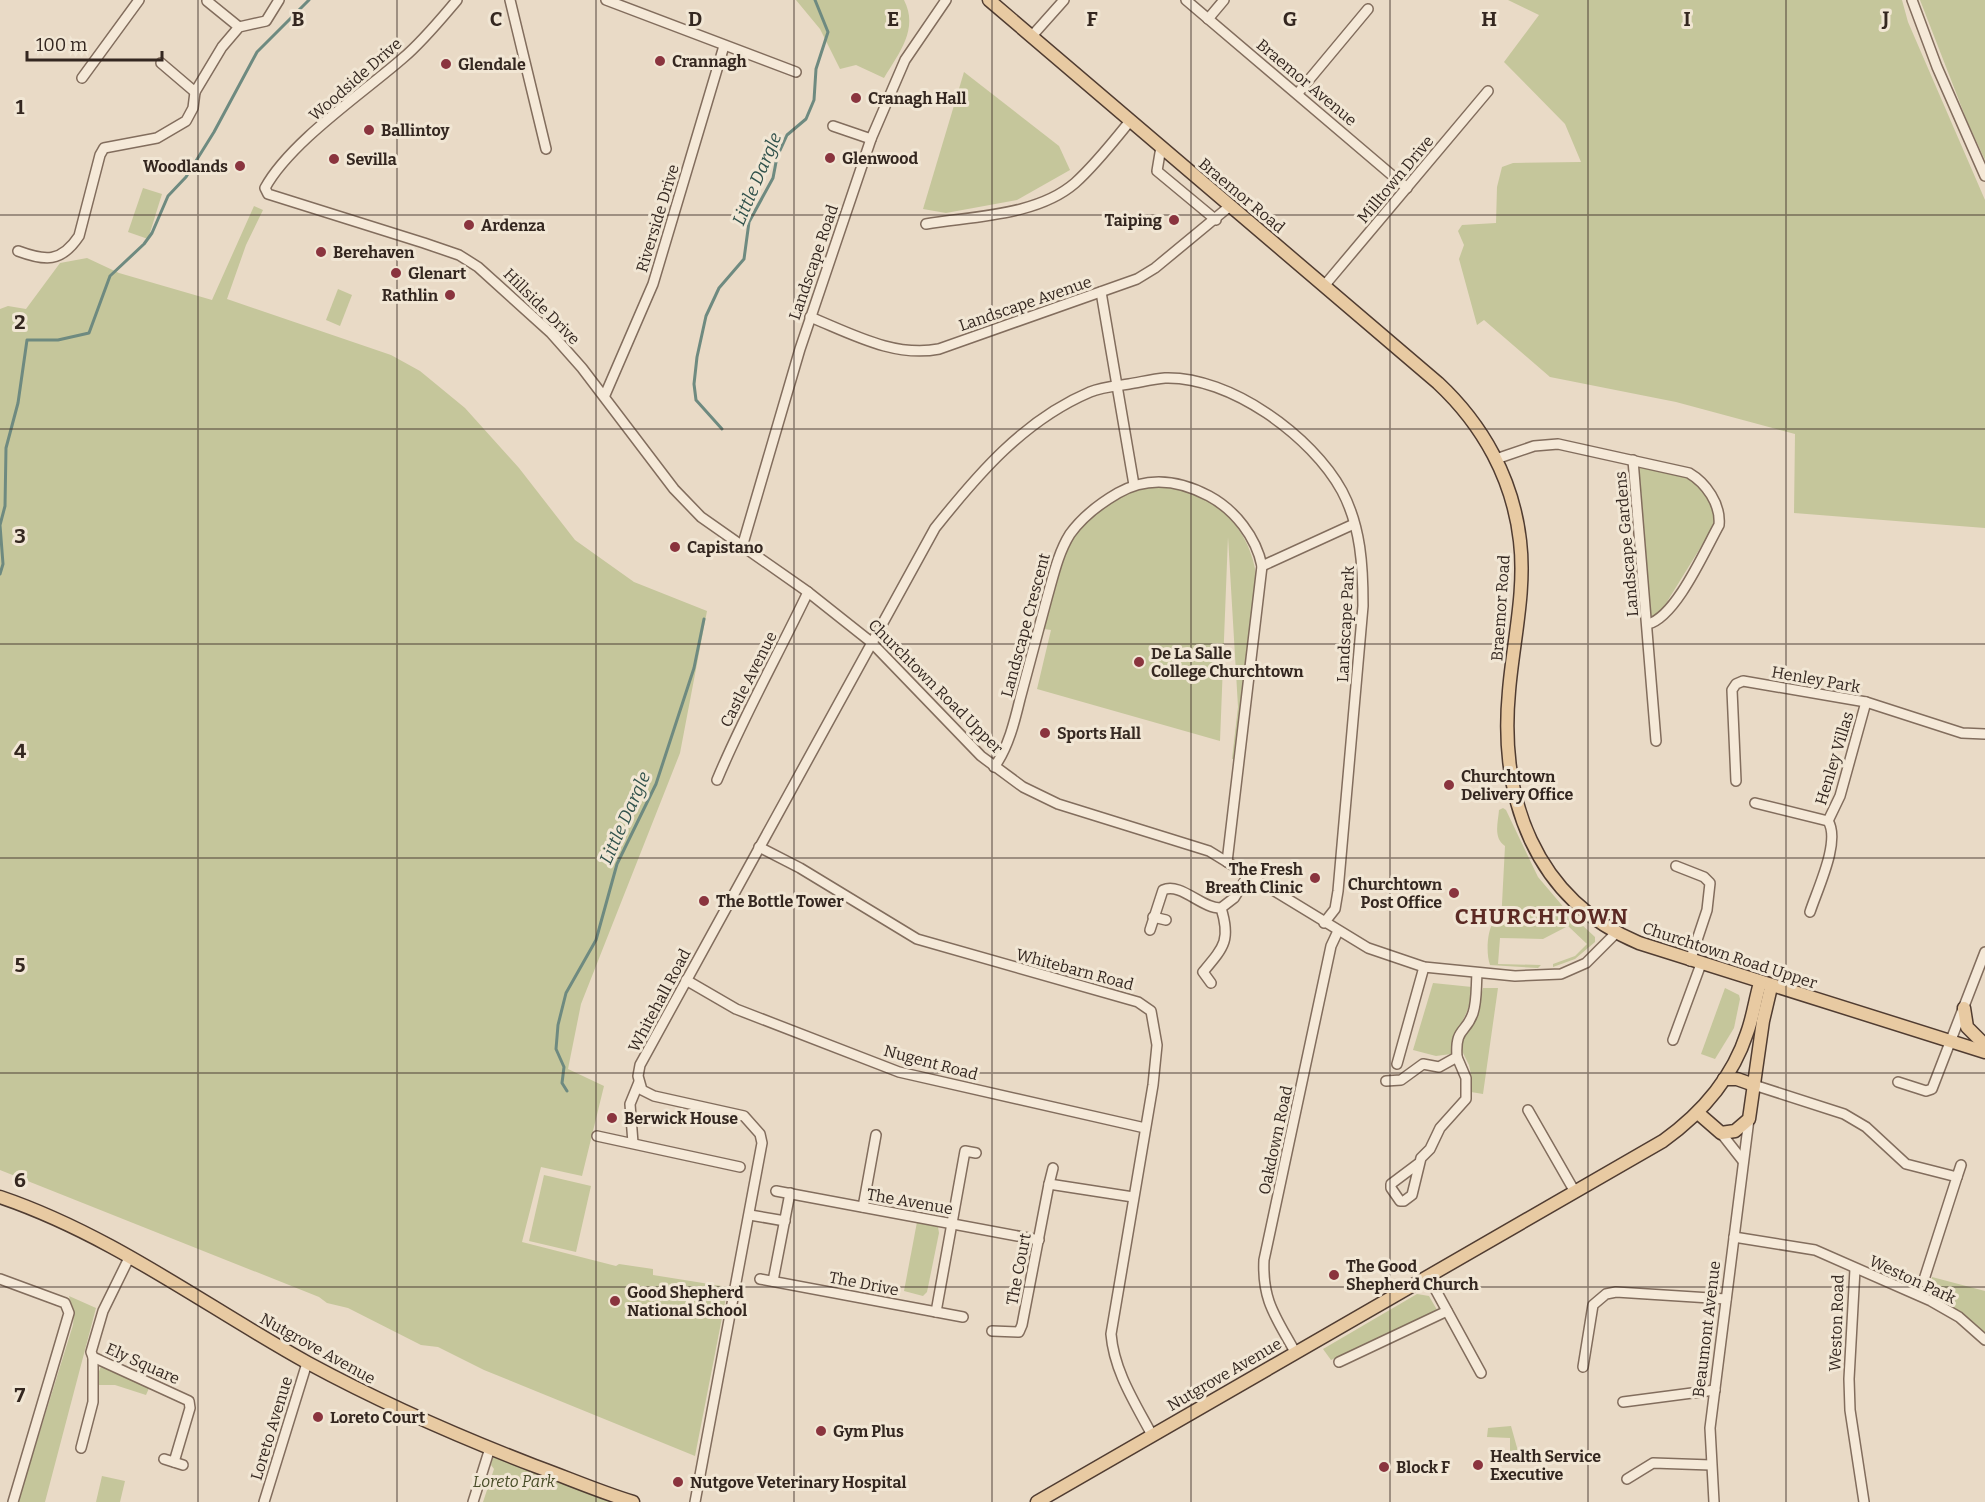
<svg xmlns="http://www.w3.org/2000/svg" width="1985" height="1502" font-family="Bitter,serif">
  <style>
    .green { fill: #c5c69b }
    .lines { fill: none; stroke-linecap: round; stroke-linejoin: round }
    .stream { stroke: #6e8a80; stroke-width: 3 }
    .minor-casing { stroke: #826d5d; stroke-width: 12 }
    .major-casing { stroke: #503c31; stroke-width: 15 }
    .minor { stroke: #f5e9d8; stroke-width: 9 }
    .major { stroke: #e8caa2; stroke-width: 12 }
    .grid { fill: none; stroke: #342720; stroke-width: 1.5; stroke-opacity: 0.55 }
    .poi-dot { fill: #8a343e; stroke: #f1e6d4; stroke-width: 2 }
    .labels { text-anchor: middle; stroke-width: 6; stroke-linejoin: round; paint-order: stroke }
    .poi-label { font-size: 16px; font-weight: bold; fill: #342720; stroke: #f1e6d4; text-anchor: start }
    .street-label { font-size: 16px; fill: #342720; stroke: #f1e6d4 }
    .park-label { font-size: 16px; font-style: italic; fill: #494e29; stroke: #f1e6d4 }
    .water-label { font-size: 18px; font-style: italic; fill: #31524c; stroke: #f1e6d4 }
    .district-label { font-size: 22px; font-weight: bold; letter-spacing: 1.5px; fill: #5c2a24; stroke: #f1e6d4 }
    .grid-label { font-size: 20px; text-anchor: middle; font-weight: bold; fill: #342720; stroke: #f1e6d4; stroke-width: 6; stroke-linejoin: round; paint-order: stroke }
  </style>
  <rect width="100%" height="100%" fill="#e9dac6"/>
  <g class="green">
    <path d="M796,0h108c15,29 -5,53 -20,78l-28,-13 -16,4 -20,-40z"/>
    <polygon points="1508,0 1902,0 1908,22 1985,200 1985,528 1794,513 1795,434 1676,402 1550,377 1484,320 1477,325 1459,259 1464,245 1458,231 1462,225 1496,223 1497,187 1502,167 1513,163 1581,162 1565,124 1504,62 1539,15"/>
    <polygon points="1920,0 1985,0 1985,160 1967,121"/>
    <polygon points="964,72 1059,146 1070,170 1017,200 946,213 923,209"/>
    <polygon points="143,188 162,194 148,239 128,232"/>
    <polygon points="254,206 263,210 246,245 227,299 391,355 420,371 465,408 519,468 575,540 634,582 707,611 680,753 581,1004 568,1069 604,1086 582,1176 541,1167 522,1242 616,1266 619,1264 653,1269 653,1275 728,1287 695,1456 484,1370 438,1347 421,1345 348,1308 327,1303 319,1297 0,1170 0,309 8,306 26,309 60,263 87,258 119,273 212,300"/>
    <polygon points="338,289 352,295 340,326 326,320"/>
    <path d="M1639,467l51,10c14,9 24,30 25,47l-58,94 -6,-1z"/>
    <path d="M1163,485c52,8 90,44 94,98l-20,176h-5l6,-52 -10,-170 -8,204 -183,-52 14,-59 -7,-1c21,-76 26,-132 119,-144z"/>
    <path d="M1503,808l3,2 32,67 28,33 29,27v5l-20,17 -22,8v-3l22,-8 12,-12 -19,-18 -25,13 -43,-1 -2,26 43,1 -3,3 -48,-3c-4,-11 -3,-33 3,-42h8l4,-77c-12,-8 -7,-23 -6,-36z"/>
    <path d="M1433,983l39,4c1,26 -19,41 -21,67l-15,2 -23,-6z"/>
    <polygon points="1483,988 1498,988 1483,1094 1471,1092 1472,1079 1469,1065 1460,1047 1462,1038 1476,1016"/>
    <polygon points="1725,988 1739,995 1740,999 1734,1028 1715,1059 1701,1054"/>
    <polygon points="544,1175 591,1186 576,1252 529,1241"/>
    <polygon points="917,1222 938,1227 939,1233 927,1292 923,1296 904,1291"/>
    <polygon points="1932,1277 1985,1291 1985,1334 1973,1323 1927,1296"/>
    <polygon points="1417,1294 1429,1296 1437,1310 1331,1360 1323,1349"/>
    <polygon points="69,1296 96,1308 45,1502 18,1502 73,1325 74,1314"/>
    <polygon points="101,1366 150,1386 146,1395 115,1385 98,1385 95,1382"/>
    <polygon points="1511,1426 1521,1462 1510,1462 1510,1438 1487,1437 1488,1428"/>
    <polygon points="499,1449 611,1502 483,1502 494,1469 491,1465 493,1456"/>
    <polygon points="102,1476 125,1481 120,1502 96,1502"/>
  </g>
  <g class="lines">
    <g class="stream">
      <polyline points="722,429 696,400 694,384 697,357 706,316 719,288 744,259 749,222 773,178 777,157 787,135 806,119 814,100 816,69 828,32 815,0"/>
      <polyline points="0,574 3,564 0,525 5,506 6,448 18,403 27,340 58,340 89,333 110,276 144,244 152,233 168,196 186,177 214,132 257,52 309,0"/>
      <polyline points="567,1091 562,1083 564,1067 556,1049 558,1025 566,993 596,940 617,864 656,784 694,668 704,619"/>
    </g>
    <g class="minor-casing">
      <g id="minor">
        <path d="M457,0c-17,20 -34,41 -54,58 -40,35 -113,84 -138,130l3,6 156,49 35,12 19,12 73,66 31,35 92,121 27,28 107,75 63,50 110,114 42,31 35,17 151,47 159,97 56,19 91,9 46,-2 25,-11 30,-30"/>
        <polyline points="510,0 546,149"/>
        <polyline points="606,0 796,72"/>
        <polyline points="1186,0 1407,188"/>
        <polyline points="1912,0 1937,67 1985,176"/>
        <polyline points="207,1 239,27"/>
        <polyline points="1208,19 1224,0"/>
        <polyline points="1031,37 1064,0"/>
        <polyline points="161,63 195,92"/>
        <polyline points="82,78 139,0"/>
        <polyline points="1298,93 1368,9"/>
        <polyline points="833,126 871,139"/>
        <polyline points="1161,147 1157,171 1216,220"/>
        <path d="M926,224c47,-8 111,-8 149,-41 20,-18 38,-41 55,-62"/>
        <path d="M18,251c27,10 43,12 61,-15l21,-81 4,-7 53,-10 29,-17 7,-13 2,-16 27,-45 17,-20 27,-6 13,-21"/>
        <polyline points="1324,286 1488,91"/>
        <polyline points="1101,292 1134,485"/>
        <path d="M810,317c40,16 84,41 129,32l198,-70 18,-11 75,-62"/>
        <polyline points="605,395 653,284 724,46"/>
        <path d="M1496,459l38,-13 24,-2 131,29c17,10 32,31 30,52 -14,25 -43,92 -71,99"/>
        <polyline points="1633,460 1656,741"/>
        <polyline points="742,547 800,349 871,139 905,60 946,0"/>
        <polyline points="1262,566 1354,524"/>
        <path d="M994,767c14,-18 21,-47 26,-68 9,-34 18,-67 27,-101 6,-21 11,-45 23,-64 13,-18 29,-30 48,-41 30,-17 61,-13 91,3 26,14 47,41 53,70l-35,296"/>
        <path d="M717,780c27,-65 61,-125 91,-188"/>
        <polyline points="1736,781 1732,690 1736,684 1743,681 1866,702 1962,733 1985,734"/>
        <path d="M1755,803l73,18c13,20 -11,69 -18,91"/>
        <polyline points="1828,821 1840,796 1866,702"/>
        <path d="M759,847l41,21 117,71 221,63 13,9 6,34 -4,40 -42,249c3,37 24,69 41,101"/>
        <polyline points="1676,866 1704,877 1710,883 1707,910 1690,961"/>
        <polyline points="1153,917 1166,920"/>
        <path d="M1150,930l13,-40c18,-8 39,19 58,18l13,-10 15,-24"/>
        <polyline points="686,980 736,1009 899,1072 1145,1128"/>
        <path d="M1211,983l-8,-11c21,-25 28,-32 18,-64"/>
        <polyline points="1673,1040 1701,964"/>
        <polyline points="1397,1064 1424,967"/>
        <path d="M1386,1081l15,-1 22,-16 16,3 18,-10c-2,-30 9,-23 16,-44 4,-12 3,-27 4,-39"/>
        <polyline points="1898,1082 1926,1091 1932,1089 1985,952"/>
        <polyline points="1754,1085 1844,1114 1866,1127 1906,1164 1957,1177 1919,1295"/>
        <polyline points="1528,1110 1575,1192"/>
        <polyline points="1721,1133 1743,1161"/>
        <polyline points="597,1136 740,1167"/>
        <polyline points="633,1143 630,1104 639,1082"/>
        <polyline points="1419,1163 1391,1184 1391,1188 1400,1201 1404,1201 1412,1195 1421,1158 1430,1149 1440,1128 1466,1099 1466,1078 1457,1057"/>
        <polyline points="1957,1177 1961,1165"/>
        <polyline points="1049,1184 1053,1168"/>
        <polyline points="776,1191 1039,1240"/>
        <polyline points="863,1207 876,1135"/>
        <polyline points="750,1215 785,1221"/>
        <polyline points="1734,1237 1815,1250 1931,1301 1959,1317 1985,1340"/>
        <polyline points="130,1256 103,1311 91,1352 93,1357 189,1401 190,1408 174,1462"/>
        <polyline points="1855,1269 1849,1379 1850,1410 1864,1502"/>
        <polyline points="1428,1276 1481,1373"/>
        <polyline points="0,1279 65,1303 69,1313 13,1502"/>
        <polyline points="760,1279 963,1317"/>
        <polyline points="773,1281 790,1193"/>
        <polyline points="936,1312 965,1151 976,1153"/>
        <polyline points="992,1331 1019,1332 1022,1325 1049,1184 1133,1197"/>
        <path d="M1295,1352c-19,-35 -33,-51 -31,-92l67,-314 7,-15"/>
        <polyline points="1339,1362 1447,1311"/>
        <polyline points="1583,1367 1593,1305 1606,1294 1616,1292 1726,1299"/>
        <polyline points="1623,1402 1715,1390"/>
        <polyline points="81,1448 93,1402 93,1357"/>
        <polyline points="164,1459 183,1465"/>
        <polyline points="1627,1479 1653,1463 1711,1465"/>
        <polyline points="264,1502 307,1363"/>
        <polyline points="473,1502 490,1448"/>
        <path d="M695,1502l67,-359 -2,-9 -16,-18 -90,-20 -12,-6 -4,-14 2,-11 295,-537c43,-54 89,-108 155,-136 12,-5 26,-6 39,-8 12,-2 24,-5 36,-6 65,-2 147,58 177,113 19,36 21,75 21,115l-25,285 -3,18 -11,14"/>
        <polyline points="1714,1502 1710,1428 1749,1119"/>
      </g>
    </g>
    <g class="major-casing">
      <g id="major">
        <path d="M989,0l449,383c45,42 75,96 82,158 6,50 -7,101 -11,150 -10,106 25,208 130,252l346,109"/>
        <polyline points="1964,1008 1967,1027 1985,1045"/>
        <polyline points="1724,1079 1737,1079 1754,1085"/>
        <polyline points="1698,1113 1721,1133 1735,1131 1749,1119 1763,1021 1771,987"/>
        <path d="M0,1197c112,38 205,109 308,166 74,40 149,73 227,103 33,12 65,26 98,36"/>
        <path d="M1037,1502l626,-361c39,-28 69,-62 84,-108 6,-16 8,-33 13,-50"/>
      </g>
    </g>
    <use href="#minor" class="minor"/>
    <use href="#major" class="major"/>
  </g>
  <path class="grid" d="M198,0v1502M397,0v1502M596,0v1502M794,0v1502M992,0v1502M1191,0v1502M1390,0v1502M1588,0v1502M1786,0v1502M0,215h1985M0,429h1985M0,644h1985M0,858h1985M0,1073h1985M0,1287h1985"/>
  <g class="poi-dot">
    <circle cx="660" cy="61" r="6"/>
    <circle cx="446" cy="64" r="6"/>
    <circle cx="856" cy="98" r="6"/>
    <circle cx="369" cy="130" r="6"/>
    <circle cx="830" cy="158" r="6"/>
    <circle cx="334" cy="159" r="6"/>
    <circle cx="240" cy="166" r="6"/>
    <circle cx="1174" cy="220" r="6"/>
    <circle cx="469" cy="225" r="6"/>
    <circle cx="321" cy="252" r="6"/>
    <circle cx="396" cy="273" r="6"/>
    <circle cx="450" cy="295" r="6"/>
    <circle cx="675" cy="547" r="6"/>
    <circle cx="1139" cy="662" r="6"/>
    <circle cx="1045" cy="733" r="6"/>
    <circle cx="1449" cy="785" r="6"/>
    <circle cx="1315" cy="878" r="6"/>
    <circle cx="1454" cy="893" r="6"/>
    <circle cx="704" cy="901" r="6"/>
    <circle cx="612" cy="1118" r="6"/>
    <circle cx="1334" cy="1275" r="6"/>
    <circle cx="615" cy="1301" r="6"/>
    <circle cx="318" cy="1417" r="6"/>
    <circle cx="821" cy="1431" r="6"/>
    <circle cx="1478" cy="1465" r="6"/>
    <circle cx="1384" cy="1467" r="6"/>
    <circle cx="678" cy="1482" r="6"/>
  </g>
  <g class="labels">
    <g class="poi-label">
      <text x="672" y="67">Crannagh</text>
      <text x="458" y="70">Glendale</text>
      <text x="868" y="104">Cranagh Hall</text>
      <text x="381" y="136">Ballintoy</text>
      <text x="842" y="164">Glenwood</text>
      <text x="346" y="165">Sevilla</text>
      <text x="228" y="172" text-anchor="end">Woodlands</text>
      <text x="1162" y="226" text-anchor="end">Taiping</text>
      <text x="481" y="231">Ardenza</text>
      <text x="333" y="258">Berehaven</text>
      <text x="408" y="279">Glenart</text>
      <text x="438" y="301" text-anchor="end">Rathlin</text>
      <text x="687" y="553">Capistano</text>
      <text x="1151" y="659">De La Salle<tspan x="1151" dy="18">College Churchtown</tspan></text>
      <text x="1057" y="739">Sports Hall</text>
      <text x="1461" y="782">Churchtown<tspan x="1461" dy="18">Delivery Office</tspan></text>
      <text x="1303" y="875" text-anchor="end">The Fresh<tspan x="1303" dy="18">Breath Clinic</tspan></text>
      <text x="1442" y="890" text-anchor="end">Churchtown<tspan x="1442" dy="18">Post Office</tspan></text>
      <text x="716" y="907">The Bottle Tower</text>
      <text x="624" y="1124">Berwick House</text>
      <text x="1346" y="1272">The Good<tspan x="1346" dy="18">Shepherd Church</tspan></text>
      <text x="627" y="1298">Good Shepherd<tspan x="627" dy="18">National School</tspan></text>
      <text x="330" y="1423">Loreto Court</text>
      <text x="833" y="1437">Gym Plus</text>
      <text x="1490" y="1462">Health Service<tspan x="1490" dy="18">Executive</tspan></text>
      <text x="1396" y="1473">Block F</text>
      <text x="690" y="1488">Nutgove Veterinary Hospital</text>
    </g>
    <g class="street-label">
      <text transform="translate(355 79) rotate(-41)" y="6">Woodside Drive</text>
      <text transform="translate(1307 82) rotate(40)" y="6">Braemor Avenue</text>
      <text transform="translate(1395 179) rotate(-50)" y="6">Milltown Drive</text>
      <text transform="translate(1242 195) rotate(40)" y="6">Braemor Road</text>
      <text transform="translate(657 218) rotate(-73)" y="6">Riverside Drive</text>
      <text transform="translate(813 262) rotate(-71)" y="6">Landscape Road</text>
      <text transform="translate(1025 303) rotate(-19)" y="6">Landscape Avenue</text>
      <text transform="translate(542 306) rotate(45)" y="6">Hillside Drive</text>
      <text transform="translate(1626 544) rotate(-95)" y="6">Landscape Gardens</text>
      <text transform="translate(1500 608) rotate(-86)" y="6">Braemor Road</text>
      <text transform="translate(1345 624) rotate(-87)" y="6">Landscape Park</text>
      <text transform="translate(1025 625) rotate(-75)" y="6">Landscape Crescent</text>
      <text transform="translate(748 679) rotate(-63)" y="6">Castle Avenue</text>
      <text transform="translate(1816 679) rotate(10)" y="6">Henley Park</text>
      <text transform="translate(936 686) rotate(45)" y="6">Churchtown Road Upper</text>
      <text transform="translate(1834 758) rotate(-73)" y="6">Henley Villas</text>
      <text transform="translate(1730 955) rotate(18)" y="6">Churchtown Road Upper</text>
      <text transform="translate(1075 969) rotate(15)" y="6">Whitebarn Road</text>
      <text transform="translate(659 1000) rotate(-62)" y="6">Whitehall Road</text>
      <text transform="translate(931 1062) rotate(15)" y="6">Nugent Road</text>
      <text transform="translate(1275 1140) rotate(-78)" y="6">Oakdown Road</text>
      <text transform="translate(910 1201) rotate(10)" y="6">The Avenue</text>
      <text transform="translate(1018 1269) rotate(-79)" y="6">The Court</text>
      <text transform="translate(1913 1279) rotate(25)" y="6">Weston Park</text>
      <text transform="translate(864 1283) rotate(11)" y="6">The Drive</text>
      <text transform="translate(1836 1323) rotate(-88)" y="6">Weston Road</text>
      <text transform="translate(1706 1329) rotate(-83)" y="6">Beaumont Avenue</text>
      <text transform="translate(318 1348) rotate(29)" y="6">Nutgrove Avenue</text>
      <text transform="translate(143 1363) rotate(24)" y="6">Ely Square</text>
      <text transform="translate(1224 1374) rotate(-30)" y="6">Nutgrove Avenue</text>
      <text transform="translate(271 1428) rotate(-73)" y="6">Loreto Avenue</text>
    </g>
    <g class="park-label">
      <text x="514" y="1487">Loreto Park</text>
    </g>
    <g class="water-label">
      <text transform="translate(757 179) rotate(-67)" y="6">Little Dargle</text>
      <text transform="translate(625 818) rotate(-66)" y="6">Little Dargle</text>
    </g>
    <g class="district-label">
      <text x="1542" y="924">CHURCHTOWN</text>
    </g>
  </g>
  <g class="grid-label">
    <text x="298" y="26">B</text>
    <text x="496" y="26">C</text>
    <text x="695" y="26">D</text>
    <text x="893" y="26">E</text>
    <text x="1092" y="26">F</text>
    <text x="1290" y="26">G</text>
    <text x="1489" y="26">H</text>
    <text x="1687" y="26">I</text>
    <text x="1886" y="26">J</text>
    <text x="20" y="114">1</text>
    <text x="20" y="329">2</text>
    <text x="20" y="543">3</text>
    <text x="20" y="758">4</text>
    <text x="20" y="972">5</text>
    <text x="20" y="1187">6</text>
    <text x="20" y="1402">7</text>
  </g>
  <path d="M27 51v9h135v-9" fill="none" stroke="#342720" stroke-width="3"/>
  <text x="36" y="51" font-size="18" fill="#342720" stroke="#f1e6d4" stroke-width="4.5" paint-order="stroke">100 m</text>
</svg>
